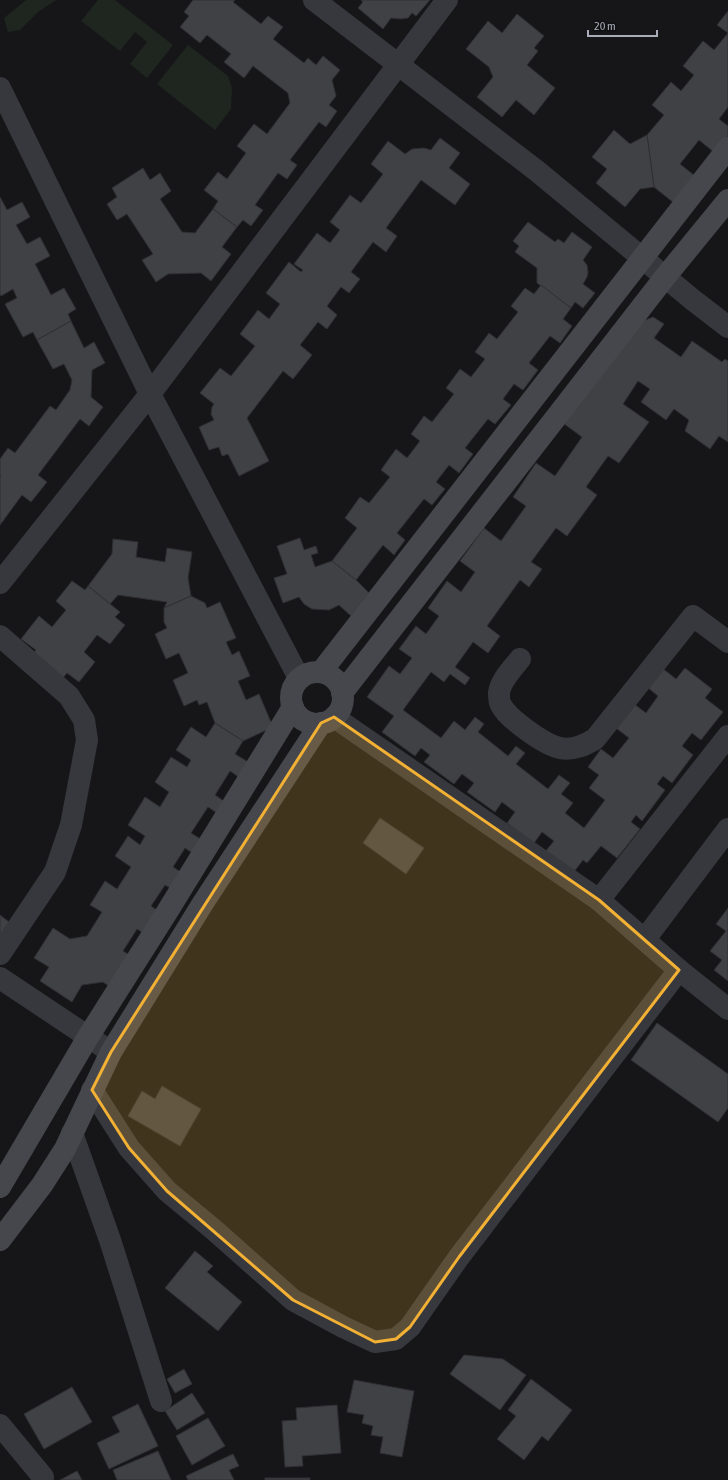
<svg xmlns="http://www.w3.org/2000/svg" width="728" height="1480" font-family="'Asap Condensed',sans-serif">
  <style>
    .green { fill: #1e261f }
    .building { fill: #404145; stroke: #303034 }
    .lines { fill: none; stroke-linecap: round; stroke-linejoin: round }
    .street { stroke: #37383d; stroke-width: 22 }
    .secondary { stroke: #45474d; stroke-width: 22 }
    .marked { fill: #f2b134; fill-opacity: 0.2; stroke: #f2b134; stroke-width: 3; stroke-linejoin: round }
  </style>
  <rect width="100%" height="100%" fill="#161618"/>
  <g class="green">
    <polygon points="26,0 56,0 38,12 20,30 8,32 4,18"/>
    <polygon points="98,0 115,0 173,45 147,78 130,64 147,42 135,32 120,51 81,21"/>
    <polygon points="188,45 228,76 232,88 231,109 215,130 157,84"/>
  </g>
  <g class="building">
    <polygon points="193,0 235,0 233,2 261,24 268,16 283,27 273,39 304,63 308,58 316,65 323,56 340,70 332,80 336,96 329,105 337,111 326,127 319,122 290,160 297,165 287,179 278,173 255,205 263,210 251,226 243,220 237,227 213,209 218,201 204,190 218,172 227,179 246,153 237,146 254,124 267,134 290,103 288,93 253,66 244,78 224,62 231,54 207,35 200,43 180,27 189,16 184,12"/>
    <polygon points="361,0 430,0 416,16 412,13 408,18 400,19 391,18 383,29 358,8 363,2"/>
    <polygon points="728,11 728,107 719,119 728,126 728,136 715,153 699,140 680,164 695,176 674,203 654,187 647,135 664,115 652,105 671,82 681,91 694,75 683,66 703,41 714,50 728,33 717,25"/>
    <polygon points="517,14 544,36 534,48 538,51 527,65 555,88 534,115 516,100 502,117 477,97 493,77 489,67 466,49 488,21 502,33"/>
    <polygon points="614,130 630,144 647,135 654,187 640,189 625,207 596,183 607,169 592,157"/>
    <polygon points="440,138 460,153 449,168 470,184 455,205 421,180 386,228 397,236 386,252 373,242 351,272 360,279 349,293 341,287 327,306 337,315 327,329 318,322 300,345 312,355 293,379 283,371 247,418 269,461 239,476 228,454 222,456 219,447 209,450 199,427 214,420 211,414 212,407 214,404 200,393 220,368 231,376 255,346 240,334 258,310 269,319 280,304 266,293 289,262 301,272 303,270 294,264 317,233 330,243 340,230 330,222 350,195 361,203 383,174 371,164 388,141 405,154 412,149 424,148 431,150"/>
    <polygon points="143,168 150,180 160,173 171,191 160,199 182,232 195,233 213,209 237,227 222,247 231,254 211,281 201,273 168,274 156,282 142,260 153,254 127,214 117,220 107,204 117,197 112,188"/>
    <polygon points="0,197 7,210 22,202 30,217 16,225 27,244 40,237 50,256 35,264 51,295 64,288 76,309 68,314 71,321 37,340 33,332 23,337 5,304 17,298 13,289 1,296 0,294"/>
    <polygon points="528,222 555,242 558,239 564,243 572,232 592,247 583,260 587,265 588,272 587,277 583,284 595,293 583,308 575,302 571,308 537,283 537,268 515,252 519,246 513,241"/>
    <polygon points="541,285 571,308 563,319 572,326 560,343 550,336 529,363 538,370 523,390 514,384 503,399 511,405 495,424 488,419 465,448 473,454 459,473 449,465 436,482 445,489 432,505 424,499 397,533 405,540 394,555 383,545 356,580 332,561 357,528 345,518 360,497 369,503 390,477 381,470 396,449 407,458 420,441 411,434 424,416 432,422 454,394 446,388 460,369 471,377 485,359 475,352 489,333 497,339 518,312 511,306 525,288 534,294"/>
    <polygon points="653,317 664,324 654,338 681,357 692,341 722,362 725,359 728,361 728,442 719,436 710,449 685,431 689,420 674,409 666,420 641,402 650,389 638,381 623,404 649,422 619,463 608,456 586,487 597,495 567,536 556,528 531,562 542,569 529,587 520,580 487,626 500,636 488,653 473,642 455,667 470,678 465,685 450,674 444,682 431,672 403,710 441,738 454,721 465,730 475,717 484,724 478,732 508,756 516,746 525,753 516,764 548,789 559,775 570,783 561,794 573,803 565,813 584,828 605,800 589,788 599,775 588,767 601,749 613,758 629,738 616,728 634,704 646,713 658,696 647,687 662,668 676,679 685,668 712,689 705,698 723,712 701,740 692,733 682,746 693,755 672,783 663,776 657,784 665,790 642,821 636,815 631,822 640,829 617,858 601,846 587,863 583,860 573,873 545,852 554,841 542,832 534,843 507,823 515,812 502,802 495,812 467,792 474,783 462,774 454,784 424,762 430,755 421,748 415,756 382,732 394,716 367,697 389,666 400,674 412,658 399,649 416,626 426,634 439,616 428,608 447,581 461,592 475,572 460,561 484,528 501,541 526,506 513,497 536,463 555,476 582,437 563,423 631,326"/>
    <polygon points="71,321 84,348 94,342 105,363 92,370 91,397 103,407 89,426 80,419 38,475 47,482 31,502 22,495 0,525 0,478 1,476 0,475 0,459 8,448 15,453 50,406 56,410 70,390 72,380 64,364 53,369 37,340"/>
    <polygon points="300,538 304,550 316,546 318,553 311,555 315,567 332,561 356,580 369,593 351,616 339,605 329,610 312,609 304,604 299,597 283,603 274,578 287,574 277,546"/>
    <polygon points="113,539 138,542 136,557 165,562 167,548 192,552 188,578 191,596 164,608 167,602 118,595 110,604 88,586 112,554"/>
    <polygon points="72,581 85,590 88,586 120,612 115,617 125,625 110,644 97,635 84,652 95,662 79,682 67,673 62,679 32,655 36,650 21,639 39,616 52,627 66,610 56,601"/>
    <polygon points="191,596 205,603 207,608 220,602 236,638 226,642 232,655 239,651 250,676 238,681 246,700 259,694 273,727 243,741 215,723 207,702 199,705 197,700 184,706 173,680 188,673 179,653 166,659 155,634 167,628 164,622 164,608"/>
    <polygon points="215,723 243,741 235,754 253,765 243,780 230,771 215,795 228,804 220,815 208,807 191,833 202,840 194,854 185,848 173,867 184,874 174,890 165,885 151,906 162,914 148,936 137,929 123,951 134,958 113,989 103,982 82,985 72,1002 40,981 49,967 34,958 53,928 70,939 87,936 102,912 90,905 105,881 117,889 131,867 115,856 128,836 140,845 145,836 128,825 145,797 160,807 169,792 155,782 171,757 187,767 191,760 176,750 191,727 206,737"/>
    <polygon points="380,818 424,848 406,874 363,843"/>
    <polygon points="728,908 728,981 714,970 722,960 710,951 726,931 716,924"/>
    <polygon points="0,915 13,925 0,943"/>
    <polygon points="657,1023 728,1074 728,1108 718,1122 631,1060"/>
    <polygon points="162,1086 201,1109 180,1146 128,1116 142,1091 155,1099"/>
    <polygon points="195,1251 213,1266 207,1272 242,1302 218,1331 165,1288"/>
    <polygon points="464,1355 503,1359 526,1375 500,1410 450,1374"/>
    <polygon points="184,1369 192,1384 175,1393 167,1379"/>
    <polygon points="531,1379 572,1410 548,1441 542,1436 524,1460 497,1439 516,1416 508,1410"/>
    <polygon points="354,1380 414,1391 402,1457 380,1453 383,1437 371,1435 373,1426 362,1423 364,1415 347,1412"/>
    <polygon points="72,1387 92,1422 44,1449 24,1414"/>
    <polygon points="192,1393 205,1413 177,1430 165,1411"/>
    <polygon points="138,1404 158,1446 109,1469 97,1443 120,1432 112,1417"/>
    <polygon points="337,1405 341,1453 302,1456 303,1466 285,1467 282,1421 297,1420 296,1408"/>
    <polygon points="208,1418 225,1446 192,1465 176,1436"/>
    <polygon points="158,1451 171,1480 117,1480 113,1470"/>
    <polygon points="233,1454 239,1466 229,1470 234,1480 188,1480 186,1476"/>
    <polygon points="77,1471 82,1480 60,1480"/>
    <rect x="265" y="1478" width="45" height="2"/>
  </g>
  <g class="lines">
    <g class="street">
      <polyline points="314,0 537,171 693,300 728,327"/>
      <polyline points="0,88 150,394 299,678"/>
      <polyline points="0,583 150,394 447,0"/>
      <polyline points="0,636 69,696 84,720 87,740 71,825 55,872 0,954"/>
      <path d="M520,659c-7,9 -20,22 -21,34 0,3 0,9 2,12 7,14 44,40 59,43 13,3 25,-3 35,-9l98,-123 35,26"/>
      <polyline points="334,717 599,900 679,970 728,1009"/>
      <polyline points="599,900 728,736"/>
      <polyline points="645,939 728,829"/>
      <polyline points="0,978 111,1052"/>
      <polyline points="92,1090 129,1148 167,1191 213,1229 293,1300 343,1327 375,1342 396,1339 410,1327 459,1257 679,970"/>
      <polyline points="72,1133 110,1240 161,1401"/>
      <polyline points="0,1425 43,1477"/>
    </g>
    <g class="secondary">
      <polyline points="321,672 728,148"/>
      <circle cx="317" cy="698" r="26"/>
      <polyline points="342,693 665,277 728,200"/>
      <polyline points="0,1187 88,1037 167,912 293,707"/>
      <polyline points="0,1240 42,1185 65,1149 111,1052 203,903 321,723"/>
    </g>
  </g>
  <path class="marked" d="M334,717l265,183 80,70 -220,287 -49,70 -14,12 -21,3 -82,-42 -126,-109 -38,-43 -37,-58 19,-38 210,-329z"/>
  <path d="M588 30v6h69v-6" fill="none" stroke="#a8adb8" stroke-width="2"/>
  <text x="594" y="30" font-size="12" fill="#a8adb8" stroke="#111113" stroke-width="3" paint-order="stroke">20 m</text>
</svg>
